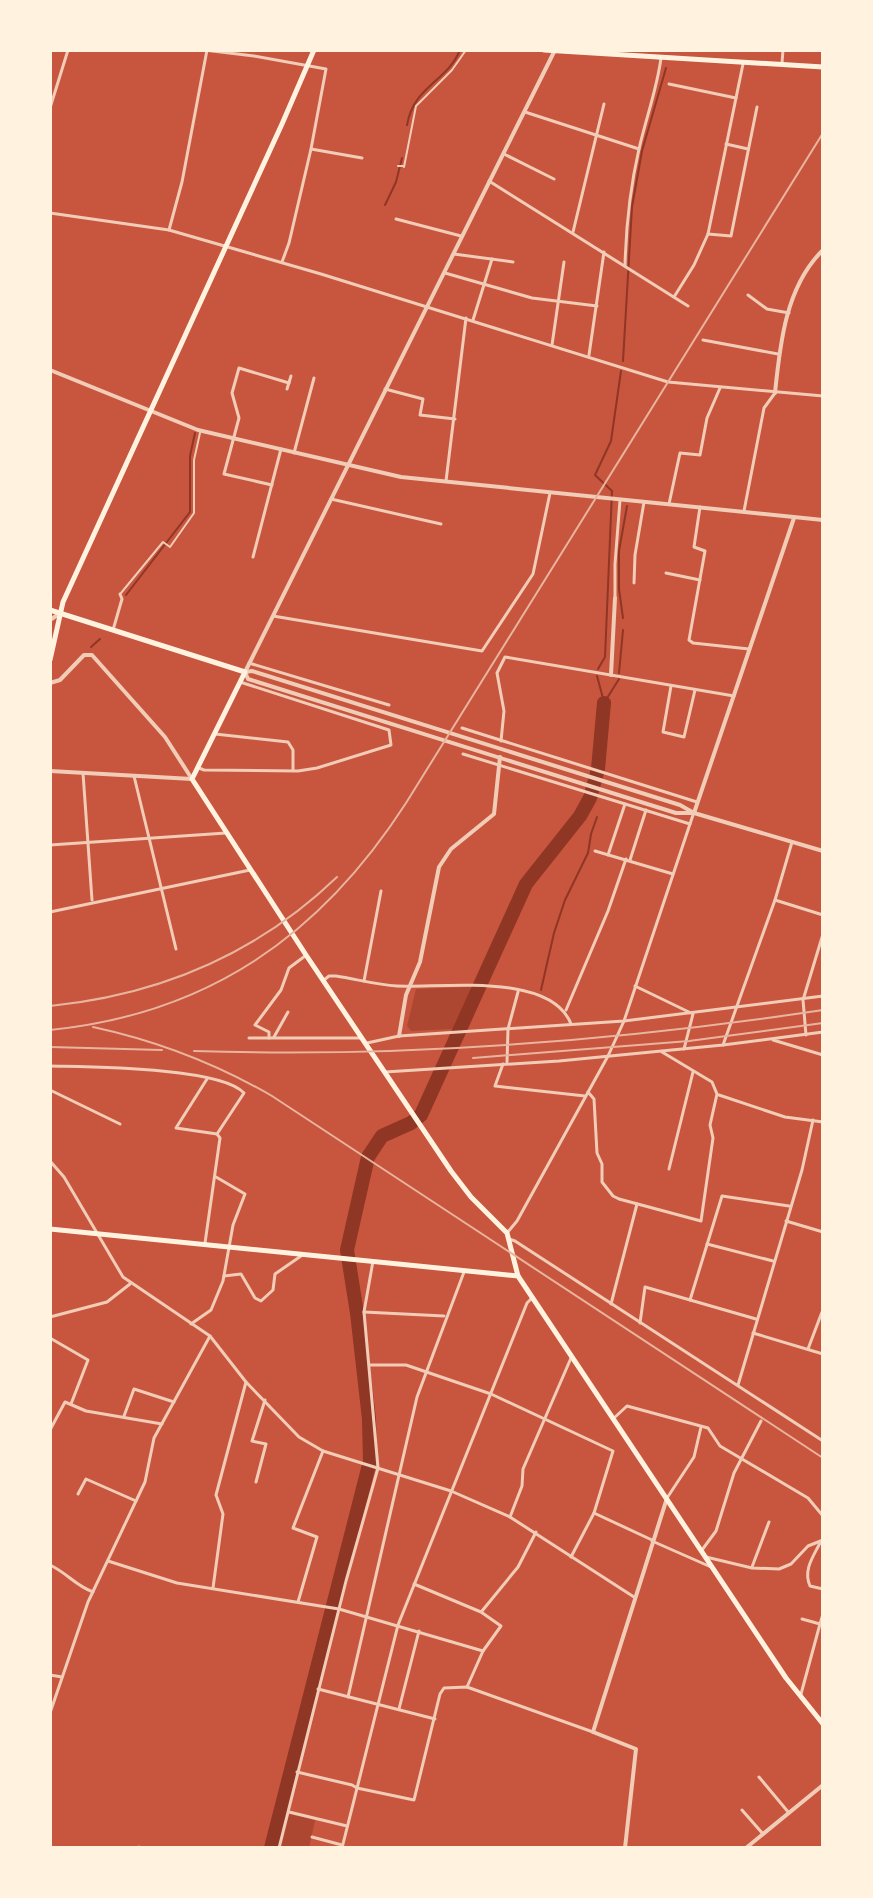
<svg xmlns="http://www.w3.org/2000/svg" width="873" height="1898" font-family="'Fira Sans',sans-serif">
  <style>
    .green { fill: #ae4732 }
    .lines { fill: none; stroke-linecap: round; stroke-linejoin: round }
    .stream { stroke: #8f3625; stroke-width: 2 }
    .river { stroke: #8f3625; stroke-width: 14 }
    .service { stroke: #f1ccb7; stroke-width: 2 }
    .minor { stroke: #f1ccb7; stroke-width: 3 }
    .tertiary { stroke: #f1ccb7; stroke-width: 4 }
    .secondary { stroke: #fff3e0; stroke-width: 5 }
    .primary { stroke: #fff3e0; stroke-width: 5 }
    .rail { stroke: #e9b49f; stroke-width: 2 }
  </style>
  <rect width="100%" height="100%" fill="#c8553d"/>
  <g class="green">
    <polygon points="470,987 472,989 454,1029 411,1031 407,1026 416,989"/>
    <polygon points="289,1814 315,1820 309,1848 281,1848"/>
  </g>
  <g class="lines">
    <g class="stream">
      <path d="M407,125c7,-40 40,-43 53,-75"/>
      <polyline points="385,205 396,182 402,158"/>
      <polyline points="623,361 632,207 642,151 666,68"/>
      <polyline points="126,595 190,512 190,456 195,433"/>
      <polyline points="623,618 619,589 619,551 627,506"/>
      <polyline points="91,647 100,639"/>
      <polyline points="598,669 605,657 612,491 595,475 611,441 621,371"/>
      <polyline points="619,673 623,630"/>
      <polyline points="597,676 604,702"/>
      <polyline points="604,703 619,679"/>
      <polyline points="541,990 554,933 565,900 588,853 591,834 597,817"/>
    </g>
    <polyline class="river" points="271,1848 370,1461 369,1419 357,1313 347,1250 368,1157 382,1136 411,1123 421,1115 526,884 580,816 590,798 598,769 604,703"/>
    <g class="service">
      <polyline points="398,166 403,166"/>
      <polyline points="404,167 416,106 452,70 466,50"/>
      <polyline points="121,593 163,542 170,547 194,513 194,460 200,433"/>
    </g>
    <g class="minor">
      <polyline points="204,50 254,56 326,69 311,149 289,243 282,262"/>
      <polyline points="782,63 783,50"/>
      <polyline points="669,84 736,98"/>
      <polyline points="50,108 68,50"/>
      <polyline points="525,112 639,149"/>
      <polyline points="726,144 748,149"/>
      <polyline points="311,149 362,158"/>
      <polyline points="504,154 554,179"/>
      <polyline points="489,181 688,306"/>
      <polyline points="50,213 169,230 321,274 668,382 823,396"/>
      <polyline points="396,219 461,236"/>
      <polyline points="169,230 182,182 207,50"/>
      <polyline points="573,232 604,104"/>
      <polyline points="708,234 731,236 757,107"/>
      <polyline points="454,254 513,262"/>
      <path d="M625,266c1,-40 5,-78 14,-117 7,-31 18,-60 22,-91"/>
      <polyline points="445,273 532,298 597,306"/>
      <polyline points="748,295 767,309 789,313"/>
      <polyline points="674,297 694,265 708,234 743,64"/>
      <polyline points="473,320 492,259"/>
      <polyline points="703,340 778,354"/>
      <polyline points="552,345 564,262"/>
      <polyline points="589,355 604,252"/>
      <polyline points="287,389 291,376"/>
      <polyline points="385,389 423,399 420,415 455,419"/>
      <polyline points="294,453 314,378"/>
      <polyline points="446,481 466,318"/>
      <polyline points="272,485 224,474 239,418 232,393 239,368 289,383"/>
      <polyline points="331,499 441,524"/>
      <polyline points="669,504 680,453 700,455 707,418 720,388"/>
      <polyline points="700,507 694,547 705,551 689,640 693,643 749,649"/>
      <polyline points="744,511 764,408 775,393"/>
      <polyline points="253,557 281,449"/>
      <polyline points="666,573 700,580"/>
      <polyline points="634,583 635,555 644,502"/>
      <polyline points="615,598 615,564 620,500"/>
      <polyline points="273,616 482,651 533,574 550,493"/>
      <polyline points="113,630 122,599 120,594"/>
      <polyline points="249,663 389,705"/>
      <polyline points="671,686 663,732 684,737 695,690"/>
      <polyline points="462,728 697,802"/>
      <polyline points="215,734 288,742 293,750 293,770"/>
      <polyline points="501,741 504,711 497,673 505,657 734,696"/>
      <polyline points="463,754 690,824"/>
      <polyline points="199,768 204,770 298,771 317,768 391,745 389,730 240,682"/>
      <polyline points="83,773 92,900"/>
      <polyline points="134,776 176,949"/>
      <polyline points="50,845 226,833"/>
      <polyline points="595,851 673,874"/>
      <polyline points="608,855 625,804"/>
      <polyline points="630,860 646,810"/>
      <polyline points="775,900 823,915"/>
      <polyline points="50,912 250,870"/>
      <path d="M324,980l5,-4h7c20,3 41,9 61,10 46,2 154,-14 174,38"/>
      <polyline points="364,981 381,891"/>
      <polyline points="635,986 693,1014 684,1049"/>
      <polyline points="566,1010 608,911 626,859"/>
      <polyline points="806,1035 803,1000 823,934"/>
      <polyline points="274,1037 288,1012"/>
      <polyline points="249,1038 360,1038"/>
      <polyline points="269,1038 269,1032 255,1025 281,990 289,968 305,956"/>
      <polyline points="773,1040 823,1055"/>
      <polyline points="367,1043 399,1036 624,1021 823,996"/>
      <polyline points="723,1045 775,900 792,842"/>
      <polyline points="507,1062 508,1029 518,992"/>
      <polyline points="503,1064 495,1086 585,1096"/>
      <path d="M50,1066c38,1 171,1 194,27l-27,41"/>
      <polyline points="385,1072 559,1061 723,1045 823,1032"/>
      <polyline points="50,1090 120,1124"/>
      <polyline points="588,1092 594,1099 597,1153 602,1164 602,1182 613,1196 619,1199 701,1221 713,1138 710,1125 717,1094 712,1082 662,1052"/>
      <polyline points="719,1095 785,1117 823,1122"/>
      <polyline points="50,1161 64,1177 123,1277 210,1336 246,1382 299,1437 323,1451 451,1491 510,1517 634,1597"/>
      <polyline points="669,1169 693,1072"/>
      <polyline points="786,1221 823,1232"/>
      <polyline points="507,1233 517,1221 608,1056 624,1021 693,815"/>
      <polyline points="509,1239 515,1241 823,1441"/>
      <polyline points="205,1243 220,1138 217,1134 176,1128 207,1079"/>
      <polyline points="707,1244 773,1261"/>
      <polyline points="224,1276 241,1274 255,1298 261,1301 273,1290 275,1274 301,1256"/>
      <polyline points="690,1300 722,1196 789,1206"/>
      <polyline points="611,1304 637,1204"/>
      <polyline points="364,1312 444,1316"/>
      <polyline points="50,1317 107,1302 130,1284"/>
      <polyline points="640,1323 645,1287 756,1319"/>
      <polyline points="191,1324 211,1310 223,1281 233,1225 245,1194 216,1177"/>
      <polyline points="753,1333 823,1354"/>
      <polyline points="50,1338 88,1360 71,1404"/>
      <polyline points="808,1349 822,1312"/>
      <polyline points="370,1365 406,1365 491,1394 613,1451 594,1513 571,1557"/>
      <polyline points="738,1385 802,1170 813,1120"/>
      <polyline points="124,1416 134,1389 174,1402"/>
      <polyline points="614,1418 627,1406 708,1428 720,1446 808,1498 823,1516"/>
      <polyline points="50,1430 65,1402 86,1411 162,1424"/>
      <polyline points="256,1482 266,1444 252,1441 265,1400"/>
      <polyline points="78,1494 86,1479 136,1501"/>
      <polyline points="667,1498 694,1457 701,1427"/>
      <polyline points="594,1513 652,1540"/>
      <polyline points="510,1517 522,1486 523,1469 571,1358"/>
      <polyline points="652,1541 711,1567"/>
      <path d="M820,1543c-7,14 -17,27 -10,43l13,3"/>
      <polyline points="702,1550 716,1531 734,1473 761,1421"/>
      <polyline points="706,1557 752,1568 779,1569 791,1564 808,1546 823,1540"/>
      <polyline points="108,1561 177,1583 339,1609 483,1651"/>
      <path d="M50,1565c17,8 26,21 43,27"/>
      <polyline points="752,1567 769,1522"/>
      <polyline points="414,1584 481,1612 501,1626 483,1651 467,1687"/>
      <polyline points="213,1588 223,1514 216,1495 246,1382"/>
      <polyline points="298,1602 317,1537 293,1528 323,1451"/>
      <polyline points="482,1611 518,1567 536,1532"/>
      <polyline points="820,1624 823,1614"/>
      <polyline points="50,1675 62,1677"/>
      <polyline points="318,1689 435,1719"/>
      <polyline points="801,1694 820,1624 802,1619"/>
      <polyline points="348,1697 417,1397 464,1272"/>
      <polyline points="399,1709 419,1631"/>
      <polyline points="50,1713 88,1602 145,1482 154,1438 210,1336"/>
      <polyline points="297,1772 352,1785 357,1788 414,1800 440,1694 444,1688 467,1687 593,1732"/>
      <polyline points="759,1777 789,1813"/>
      <polyline points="742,1810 763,1834"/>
      <polyline points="289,1812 347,1826"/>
      <polyline points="312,1837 342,1845"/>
      <polyline points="139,1848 139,1847"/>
      <polyline points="279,1848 346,1581 378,1468 364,1312 373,1261"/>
      <polyline points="342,1848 398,1625 527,1303 533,1297"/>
    </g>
    <g class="tertiary">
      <polyline points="50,370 198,430 401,477 823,520"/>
      <path d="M775,393c5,-50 11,-107 48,-143"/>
      <polyline points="50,620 59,614"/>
      <polyline points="245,672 555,50"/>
      <polyline points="245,672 252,671 680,805 694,813 823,851"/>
      <polyline points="245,672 248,679 676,813 694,813"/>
      <polyline points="611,675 615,598"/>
      <polyline points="50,683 60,680 84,655 92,655 165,737 192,779"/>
      <polyline points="50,771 192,779"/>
      <polyline points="694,813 794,518"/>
      <polyline points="399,1036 406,995 420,962 439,867 451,849 494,814 500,757"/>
      <polyline points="625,1848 636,1749 593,1732 667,1498"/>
      <polyline points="746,1848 823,1785"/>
    </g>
    <polyline class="secondary" points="50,610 245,672 192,779 306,955 451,1171 471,1197 507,1233 518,1276"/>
    <g class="primary">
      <polyline points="544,50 823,67"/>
      <polyline points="50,660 63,602 282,124 314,50"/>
      <polyline points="50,1229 518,1276 786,1678 823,1724"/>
    </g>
    <g class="rail">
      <path d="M50,1006c109,-11 207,-52 287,-129"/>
      <path d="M93,1027c65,14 122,36 179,69l551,362"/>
      <path d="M50,1030c159,-16 271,-95 356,-227l417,-670"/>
      <polyline points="50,1047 162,1050"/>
      <path d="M194,1051c210,7 422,-10 629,-41"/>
      <polyline points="473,1058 689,1041 823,1023"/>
    </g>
  </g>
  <rect width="873" height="1898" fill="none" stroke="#fff3e0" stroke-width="104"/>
</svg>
